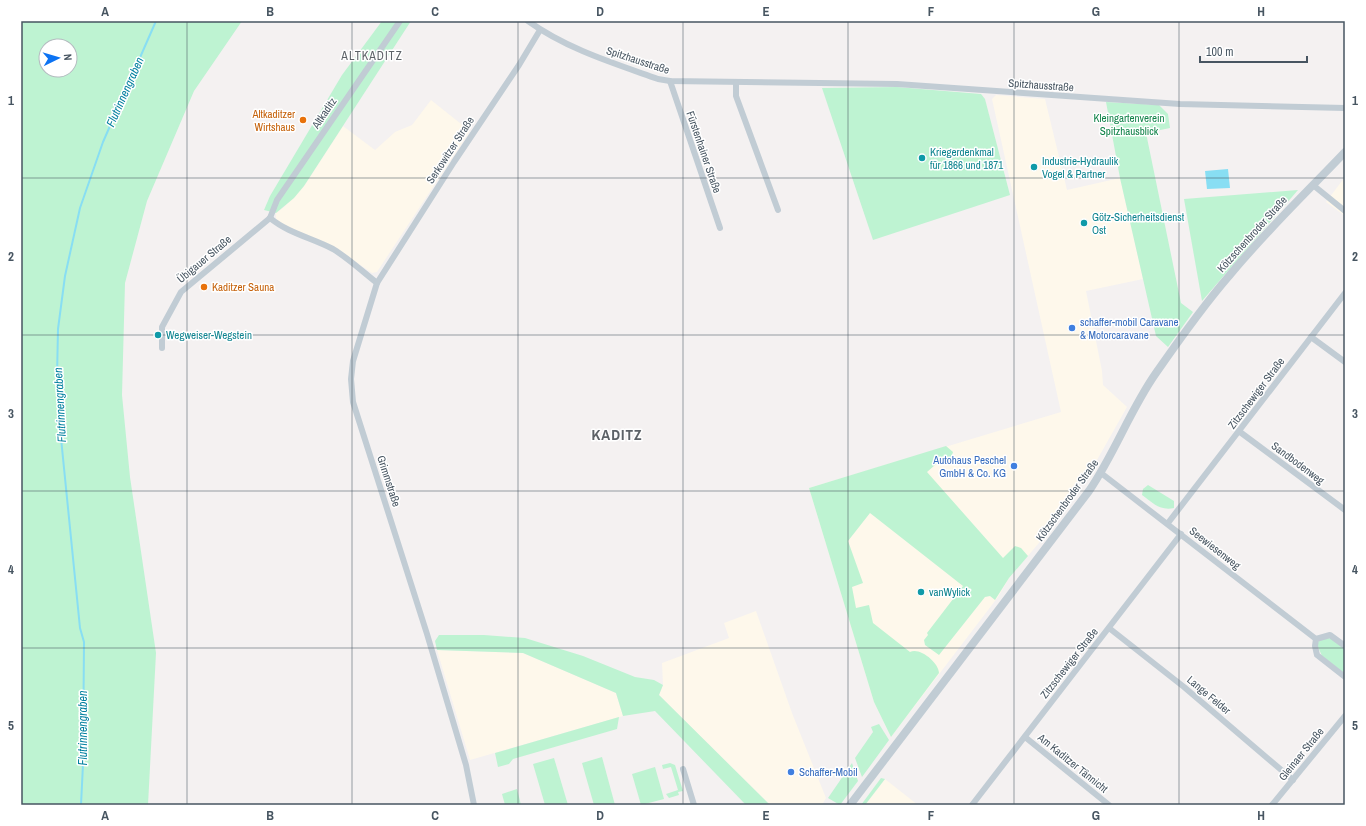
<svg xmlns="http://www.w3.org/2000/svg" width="1366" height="826" font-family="'Archivo Narrow',sans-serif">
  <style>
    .commercial { fill: #fef8eb }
    .green { fill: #bef3d2; fill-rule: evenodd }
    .water { fill: #88def3 }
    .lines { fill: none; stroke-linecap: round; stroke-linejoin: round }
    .stream { stroke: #88def3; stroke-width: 2 }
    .minor { stroke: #c1ccd4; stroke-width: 6 }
    .tertiary { stroke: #c1ccd4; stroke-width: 8 }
    .grid { fill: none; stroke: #475561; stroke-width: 1; stroke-opacity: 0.55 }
    .food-dot { fill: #e8710a; stroke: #fff; stroke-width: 1.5 }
    .culture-dot { fill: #0f9aa8; stroke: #fff; stroke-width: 1.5 }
    .shop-dot { fill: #3f7fe0; stroke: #fff; stroke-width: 1.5 }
    .labels { text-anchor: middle; stroke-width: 3; stroke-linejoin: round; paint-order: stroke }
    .street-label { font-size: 11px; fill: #475561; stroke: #fff }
    .food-label { font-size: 11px; fill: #c56008; stroke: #fff; text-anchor: end }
    .park-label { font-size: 11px; fill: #118349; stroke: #fff }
    .culture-label { font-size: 11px; fill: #0d838f; stroke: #fff; text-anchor: start }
    .shop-label { font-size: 11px; fill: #366cbe; stroke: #fff; text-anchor: start }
    .neighbourhood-label { font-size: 12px; letter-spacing: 1px; fill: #5d6267; stroke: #fff }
    .water-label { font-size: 12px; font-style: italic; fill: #0481a0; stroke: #fff }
    .district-label { font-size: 15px; font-weight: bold; letter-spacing: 1px; fill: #5d6267; stroke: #fff }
    .neatline { fill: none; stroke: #475561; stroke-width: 1.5 }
    .grid-label { font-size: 13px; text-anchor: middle; font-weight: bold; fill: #475561 }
  </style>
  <rect width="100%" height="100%" fill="#f4f1f1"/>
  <g class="commercial">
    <polygon points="996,95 1045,99 1067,190 1120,178 1143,279 1086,291 1102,371 1103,385 1127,407 1093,467 1077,484 1044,537 1009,578 998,597 891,737 874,702 809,488 1061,412 992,99"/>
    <polygon points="431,100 470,131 377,272 372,273 333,246 279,223 276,218 276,213 284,207 304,186 343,126 375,150 395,132 412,125"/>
    <polygon points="1345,177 1345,216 1326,202"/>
    <polygon points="756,611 792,713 826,798 822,805 770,805 659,695 663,685 662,663 729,638 724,623"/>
    <polygon points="437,650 523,653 616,693 623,716 470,760"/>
    <polygon points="885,779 918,805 865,805"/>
  </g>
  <g class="green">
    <path d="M21,21h221l-48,70 -47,110 -22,82 -3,112 8,82 26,176 -8,152h-127zM46,46h24v24h-24z"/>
    <polygon points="382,21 411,21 304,186 294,198 276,213 264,210 270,196 342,75"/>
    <polygon points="897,87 981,94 985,99 1010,195 873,240 822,88"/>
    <polygon points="1106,102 1159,105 1168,114 1170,128 1146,133 1181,303 1193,312 1168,347 1156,336 1120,178"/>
    <polygon points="1298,190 1202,301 1184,199"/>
    <path d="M946,446l7,6 -2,6 -5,2 -4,-1 -15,13 76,86 12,-12 6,2 7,8 -19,22 -14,22 -5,-4 -5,1 -46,58 -14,-10 -1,-5 4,-5 -1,-2 36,-47 -93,-73 -22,28 15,42 -11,4 4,21 13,-3 4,18 37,29c10,-5 29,11 29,21l-48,64 -17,-35 -65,-214z"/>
    <path d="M1148,485l26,16v7c-14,3 -21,-5 -32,-13l1,-6z"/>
    <polygon points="439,635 484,635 525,638 583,656 635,677 654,680 663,685 659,695 770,805 746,805 655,711 623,716 616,693 523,653 437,650 435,641"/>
    <polygon points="1328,638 1334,639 1345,647 1345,674 1322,656 1318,647 1318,643 1319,640"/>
    <polygon points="619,717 617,729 513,759 509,764 498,767 495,753"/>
    <polygon points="879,724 889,740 862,777 855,758 873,732 871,727"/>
    <polygon points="602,757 615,805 594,805 582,763"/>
    <polygon points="554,758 568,805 545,805 533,764"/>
    <polygon points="670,763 675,765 683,791 678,792 679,795 669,798 666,794 678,790 671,767 663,769 662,765"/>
    <polygon points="852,763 858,781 840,805 828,798"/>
    <polygon points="655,767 664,799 641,805 632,774"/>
    <polygon points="881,778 885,779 865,805 861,805"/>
    <polygon points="517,789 521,805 505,805 502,794"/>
  </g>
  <polygon class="water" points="1228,169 1230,188 1207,189 1205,171"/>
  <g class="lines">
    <polyline class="stream" points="81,805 83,764 84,642 80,628 60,428 57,377 58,329 65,276 80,208 103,142 156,21"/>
    <g class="minor">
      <path d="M528,21c39,28 85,42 130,58l12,2 227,3 283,20 165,4"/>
      <polyline points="670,81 720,228"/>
      <polyline points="736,83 736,96 778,210"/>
      <polyline points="1313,185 1345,211"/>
      <polyline points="270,218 277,200 400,21"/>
      <path d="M270,218c18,15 42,20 63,31 15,9 30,23 44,34"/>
      <polyline points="1311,337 1345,362"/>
      <polyline points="162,348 162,327 181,292 270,218"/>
      <polyline points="1240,432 1345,510"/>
      <polyline points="1101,473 1316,639"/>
      <polyline points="1168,523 1345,293"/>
      <polyline points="1109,628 1184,687 1293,780"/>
      <polyline points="1345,646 1330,635 1316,639 1315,646 1317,655 1345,677"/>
      <polyline points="1025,737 1109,805"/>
      <polyline points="683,769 694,805"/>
      <polyline points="474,805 466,765 427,634 353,402 351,379 353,361 377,283 454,162 519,65 540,30"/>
      <polyline points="972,805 1181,534"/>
      <polyline points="1272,805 1345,716"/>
    </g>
    <path class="tertiary" d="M850,805l239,-314c26,-38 41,-81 67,-118 23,-33 47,-67 73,-97 36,-44 77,-83 116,-124"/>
  </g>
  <path class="grid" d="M187,21v784M352,21v784M518,21v784M683,21v784M848,21v784M1014,21v784M1179,21v784M21,178h1324M21,335h1324M21,491h1324M21,648h1324"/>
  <g class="food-dot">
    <circle cx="303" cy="120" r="4"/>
    <circle cx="204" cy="287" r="4"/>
  </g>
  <g class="culture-dot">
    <circle cx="922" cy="158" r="4"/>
    <circle cx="1034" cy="167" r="4"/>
    <circle cx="1084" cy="223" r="4"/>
    <circle cx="158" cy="335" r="4"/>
    <circle cx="921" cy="592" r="4"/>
  </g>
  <g class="shop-dot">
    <circle cx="1072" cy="328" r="4"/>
    <circle cx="1014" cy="466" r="4"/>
    <circle cx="791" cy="772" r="4"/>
  </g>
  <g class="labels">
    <g class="street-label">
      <text transform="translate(638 60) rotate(18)" y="4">Spitzhausstraße</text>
      <text transform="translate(1041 85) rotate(4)" y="4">Spitzhausstraße</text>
      <text transform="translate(324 113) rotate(-56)" y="4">Altkaditz</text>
      <text transform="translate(450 150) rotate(-57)" y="4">Serkowitzer Straße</text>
      <text transform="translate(704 152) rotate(71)" y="4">Fürstenhainer Straße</text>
      <text transform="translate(1252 234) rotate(-48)" y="4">Kötzschenbroder Straße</text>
      <text transform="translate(204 259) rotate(-40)" y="4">Übigauer Straße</text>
      <text transform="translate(1256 393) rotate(-53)" y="4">Zitzschewiger Straße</text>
      <text transform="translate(1298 463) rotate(37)" y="4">Sandbodenweg</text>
      <text transform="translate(389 481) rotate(72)" y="4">Grimmstraße</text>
      <text transform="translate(1067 500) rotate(-54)" y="4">Kötzschenbroder Straße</text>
      <text transform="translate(1215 548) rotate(38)" y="4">Seewiesenweg</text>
      <text transform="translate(1069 663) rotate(-52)" y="4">Zitzschewiger Straße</text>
      <text transform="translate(1209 695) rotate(40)" y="4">Lange Felder</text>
      <text transform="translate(1301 754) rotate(-51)" y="4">Gleinaer Straße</text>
      <text transform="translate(1073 763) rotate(39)" y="4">Am Kaditzer Tännicht</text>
    </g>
    <g class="food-label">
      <text x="295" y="118">Altkaditzer<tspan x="295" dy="13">Wirtshaus</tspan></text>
      <text x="212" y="291" text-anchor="start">Kaditzer Sauna</text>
    </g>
    <g class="park-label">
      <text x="1129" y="122">Kleingartenverein<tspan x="1129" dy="13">Spitzhausblick</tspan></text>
    </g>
    <g class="culture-label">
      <text x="930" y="156">Kriegerdenkmal<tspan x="930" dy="13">für 1866 und 1871</tspan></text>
      <text x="1042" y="165">Industrie-Hydraulik<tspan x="1042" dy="13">Vogel &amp; Partner</tspan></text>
      <text x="1092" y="221">Götz-Sicherheitsdienst<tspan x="1092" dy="13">Ost</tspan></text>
      <text x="166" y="339">Wegweiser-Wegstein</text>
      <text x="929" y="596">vanWylick</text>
    </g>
    <g class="shop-label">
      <text x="1080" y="326">schaffer-mobil Caravane<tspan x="1080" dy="13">&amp; Motorcaravane</tspan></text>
      <text x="1006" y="464" text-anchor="end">Autohaus Peschel<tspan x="1006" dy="13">GmbH &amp; Co. KG</tspan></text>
      <text x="799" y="776">Schaffer-Mobil</text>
    </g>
    <g class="neighbourhood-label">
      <text x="372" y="60">ALTKADITZ</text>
    </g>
    <g class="water-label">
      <text transform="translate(125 92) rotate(-66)" y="4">Flutrinnengraben</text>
      <text transform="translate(60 405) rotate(-93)" y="4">Flutrinnengraben</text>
      <text transform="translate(83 728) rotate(-90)" y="4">Flutrinnengraben</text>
    </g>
    <g class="district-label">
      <text x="617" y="440">KADITZ</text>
    </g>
  </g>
  <rect width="1366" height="826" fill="none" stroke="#ffffff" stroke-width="44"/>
  <g transform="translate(58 58) rotate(85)"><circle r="19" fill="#ffffff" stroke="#b5bbc0"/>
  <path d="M0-3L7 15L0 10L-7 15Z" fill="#0c73f3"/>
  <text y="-6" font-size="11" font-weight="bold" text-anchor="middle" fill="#475561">N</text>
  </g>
  <path d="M1200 56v6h107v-6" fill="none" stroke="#475561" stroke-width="2"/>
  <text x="1206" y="56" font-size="12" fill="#475561" stroke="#ffffff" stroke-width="3" paint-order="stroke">100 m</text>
  <rect x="22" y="22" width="1322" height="782" class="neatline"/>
  <g class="grid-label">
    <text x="105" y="16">A</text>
    <text x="270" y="16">B</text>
    <text x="435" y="16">C</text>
    <text x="600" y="16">D</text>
    <text x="766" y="16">E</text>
    <text x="931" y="16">F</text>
    <text x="1096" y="16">G</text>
    <text x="1261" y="16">H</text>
    <text x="11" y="105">1</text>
    <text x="1355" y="105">1</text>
    <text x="11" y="261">2</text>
    <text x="1355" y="261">2</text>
    <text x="11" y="418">3</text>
    <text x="1355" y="418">3</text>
    <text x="11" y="574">4</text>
    <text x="1355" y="574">4</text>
    <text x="11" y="730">5</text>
    <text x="1355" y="730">5</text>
    <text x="105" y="820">A</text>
    <text x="270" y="820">B</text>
    <text x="435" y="820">C</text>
    <text x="600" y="820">D</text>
    <text x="766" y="820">E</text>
    <text x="931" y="820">F</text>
    <text x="1096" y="820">G</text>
    <text x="1261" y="820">H</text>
  </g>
</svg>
